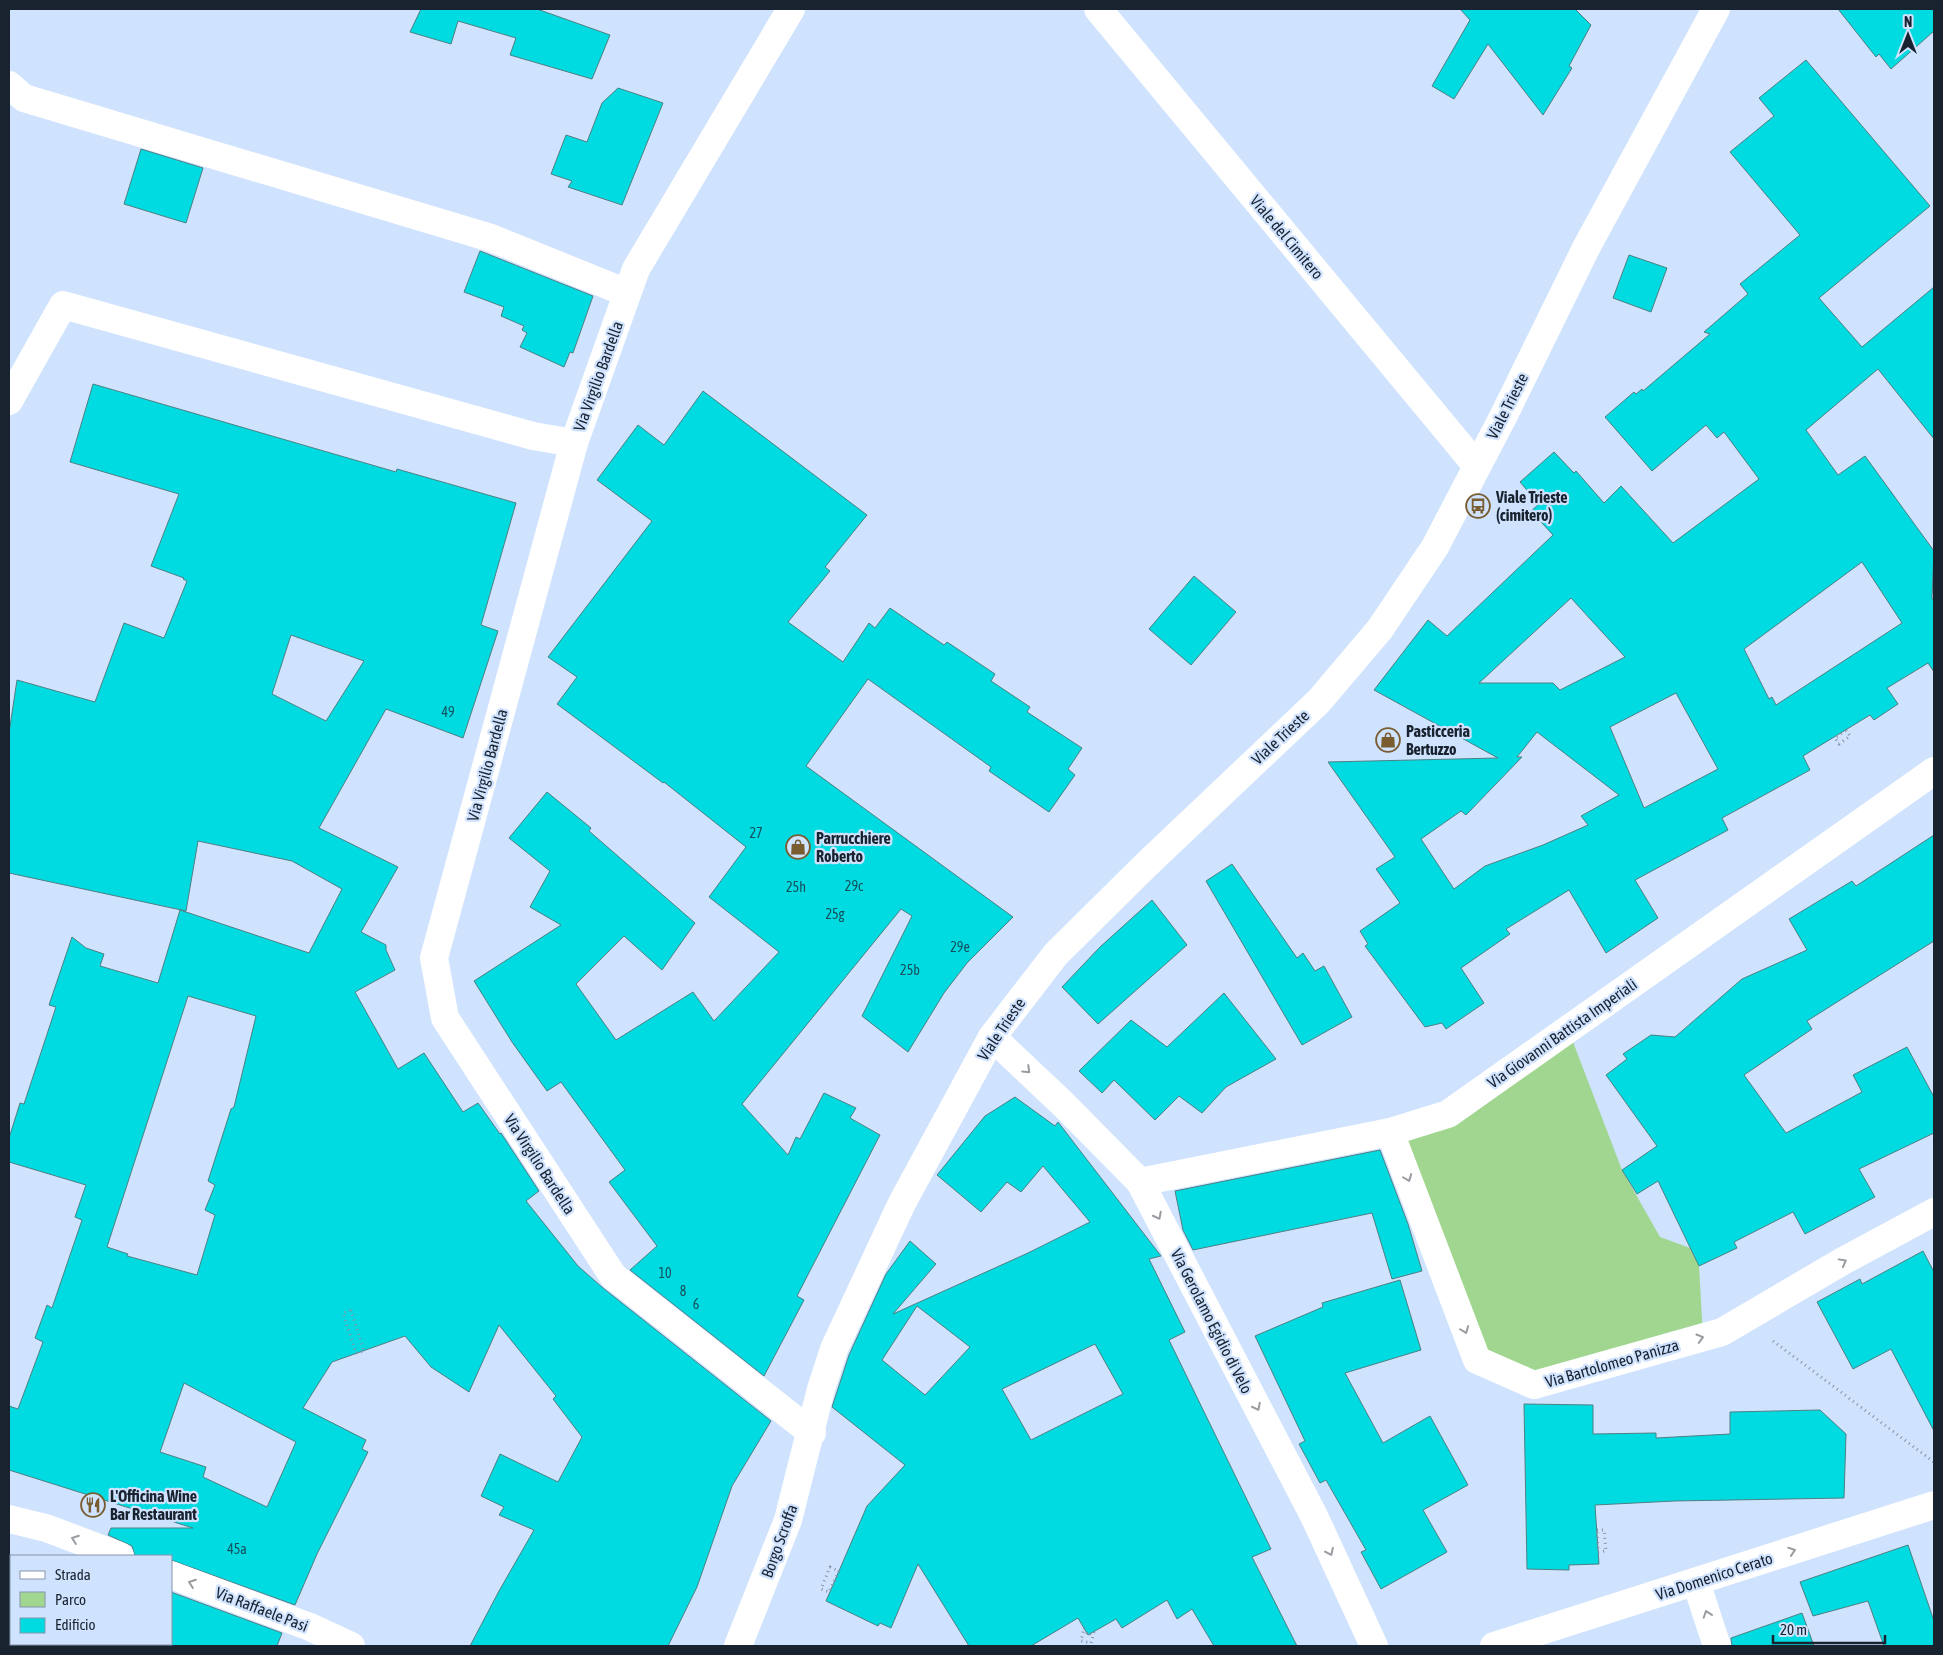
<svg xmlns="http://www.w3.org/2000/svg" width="1943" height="1655" font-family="'Asap Condensed',sans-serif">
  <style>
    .green { fill: #a0d690 }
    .building { fill: #00dbe2; stroke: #4e8082; fill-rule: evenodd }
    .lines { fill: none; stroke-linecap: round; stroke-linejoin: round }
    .path { stroke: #8493a8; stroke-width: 3; stroke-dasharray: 1 4; stroke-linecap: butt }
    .minor { stroke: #fff; stroke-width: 28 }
    .major { stroke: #fff; stroke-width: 28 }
    .oneway { stroke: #989ca1 }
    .labels { text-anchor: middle; stroke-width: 4.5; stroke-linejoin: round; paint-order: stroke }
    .number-label { font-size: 14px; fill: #13505c }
    .street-label { font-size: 16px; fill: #19222f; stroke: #cfe2fe }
    .poi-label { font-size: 16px; font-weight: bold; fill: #19222f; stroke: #cfe2fe; text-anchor: start }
  </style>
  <rect width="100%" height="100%" fill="#cfe2fe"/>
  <polygon class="green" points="1568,1029 1622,1170 1660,1237 1690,1248 1699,1266 1703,1337 1534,1385 1477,1360 1390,1132"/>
  <g class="building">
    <polygon points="421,9 537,9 610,35 592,79 510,55 516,38 458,21 451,44 410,32"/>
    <polygon points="1460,9 1575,9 1591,25 1569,66 1572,68 1543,115 1488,44 1454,99 1432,86 1470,20"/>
    <polygon points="1838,9 1934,9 1934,31 1891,69 1879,54 1876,57"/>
    <path d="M1806,60l124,146 -111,92 43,49 72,-60v152l-56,-70 -72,61 32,45 27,-19 69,95 -2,47 2,4v70l-6,-9 -41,25 11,16 -24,16 -4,-5 -67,41 7,14 -88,48 6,12 -93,50 23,38 -52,35 -37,-63 -63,39 4,5 -49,34 23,35 -38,26 -4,-6 -17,4 -60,-81 3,-2 -8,-13 40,-28 -24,-34 19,-12 -67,-95 170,-4 -124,-68 54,-70 19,16 106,-101 -22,-24 8,-7 -19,-22 34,-30 20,21 2,-2 28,32 17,-17 52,57 86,-64 -35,-47 -7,6 -11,-13 -54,46 -47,-54 29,-25 2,2 6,-5 1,2 67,-57 -6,-2 44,-38 -8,-10 60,-49 -70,-83 44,-36 -15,-18zM1862,562l40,61 -126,82 -4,-8 -3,2 -25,-50zM1571,598l54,59 -65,33 -7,-7h-74zM1676,693l42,76 -74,39 -34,-81zM1537,732l82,63 -38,21 7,9 -45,20 -58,21 -31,23 -33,-50 40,-28 5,4 56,-58h-5z"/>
    <polygon points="618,88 663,103 622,205 568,187 572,181 551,174 566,135 587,142 602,103"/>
    <polygon points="141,149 203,168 186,223 124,204"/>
    <polygon points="480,251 593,296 573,353 570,352 564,367 520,347 527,333 522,330 524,326 501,316 504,307 464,292"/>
    <polygon points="1629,255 1667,268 1651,312 1613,298"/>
    <path d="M93,384l303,88 1,-3 119,34 -35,122 17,6 -35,107 -77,-29 -67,119 79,39 -37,65 25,13v5l9,20 -40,22 43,77 26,-16 39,59 15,-9 22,31 1,-1 38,58 -13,10 52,65 25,22 168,133 -39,65 -35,101 -29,59h-198l29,-55 35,-61 -35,-15 5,-8 -23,-11 19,-42 58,28 24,-45 -29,-38 3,-3 -57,-71 -30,67 -38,-25 -26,-31 -73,26 -29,46 63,32 -4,9 6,3 -51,102 -22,51 -124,-45v-4h-36l-3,-10 -24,-11 3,-7h82l-184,-58v-64l9,3 25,-67 -8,-4 12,-33 5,3 30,-88 -7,-3 11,-32 -77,-23v-24l11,-35 4,1 32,-97 -7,-2 23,-68 14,11 18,6 -4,12 58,17 22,-73 129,43 33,-64 -50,-28 -94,-20 -12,70 -177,-38v-140l8,-53 78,22 29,-79 40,15 23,-57 -4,-2 1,-1 -33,-12 28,-72 -109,-32zM291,635l73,26 -38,60 -54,-27zM188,996l68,20 -22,91 -3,2 -23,72 7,4 -10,25 10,5 -18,60 -70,-19 1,-2 -21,-7zM184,1383l112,59 -29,65 -64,-30 3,-10 -46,-15z"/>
    <polygon points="703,391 867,515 825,567 830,571 788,622 843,662 869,623 875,628 890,608 944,645 947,642 995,674 991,681 1030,707 1027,712 1082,748 1068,769 1075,775 1049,812 989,771 991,767 868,679 806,766 1013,917 967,963 944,993 908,1052 862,1016 912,916 901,909 742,1104 788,1155 796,1137 800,1139 824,1093 856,1108 850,1118 880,1135 797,1296 804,1300 764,1376 630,1270 657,1246 609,1182 625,1170 561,1082 547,1091 512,1042 474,981 561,925 530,907 550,871 509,838 547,792 591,828 589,831 695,923 662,970 624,936 576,984 616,1040 693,992 714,1021 779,952 709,897 746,847 664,782 663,783 557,704 577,677 548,657 652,521 597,480 638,425 664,445"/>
    <polygon points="1194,576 1236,612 1191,665 1149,629"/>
    <polygon points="1934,835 1934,941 1807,1021 1812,1029 1744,1075 1786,1133 1862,1092 1853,1075 1907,1047 1934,1097 1934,1133 1859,1169 1875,1197 1805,1234 1793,1212 1734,1242 1737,1248 1699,1266 1658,1181 1637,1194 1622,1170 1657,1146 1606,1075 1627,1059 1623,1054 1651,1035 1675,1037 1742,979 1807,950 1789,919 1852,881 1856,886"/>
    <polygon points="1232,864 1297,958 1303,953 1315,971 1324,966 1352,1017 1302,1045 1206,881"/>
    <polygon points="1152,900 1187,945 1098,1024 1062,987 1100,947"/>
    <polygon points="1224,993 1276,1059 1226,1087 1202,1113 1179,1096 1155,1120 1114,1080 1102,1093 1079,1071 1131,1020 1167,1047"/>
    <path d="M1015,1097l40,29 3,-4 103,134 -12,3 36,73 -16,8 102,209 -19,8 45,89h-83l-22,-37 -15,10 -10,-19 -45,28 -6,-9 -28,16 -10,-17 -47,28h-62l-51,-82 -27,64 -11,-5 -2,3 -52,-25 41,-95 38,-41 -73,-58 17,-52 37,-81 24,-33 26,23 -43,50 135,-61 62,-31 -47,-56 -22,26 -14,-10 -26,30 -44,-37 48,-59zM917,1306l53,41 -45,48 -43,-35zM1095,1344l28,50 -92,46 -29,-51z"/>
    <polygon points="1380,1150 1408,1224 1422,1271 1392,1279 1372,1213 1193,1250 1183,1230 1175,1191"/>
    <polygon points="1923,1251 1934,1272 1934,1431 1891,1349 1853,1369 1817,1302 1860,1279 1862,1284"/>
    <polygon points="1400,1280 1421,1350 1345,1373 1383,1443 1430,1416 1468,1485 1423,1510 1447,1552 1381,1589 1361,1552 1366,1550 1326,1480 1320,1483 1299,1444 1305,1441 1255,1336 1323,1307 1322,1303"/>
    <polygon points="1524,1404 1593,1405 1593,1434 1656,1433 1656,1438 1730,1434 1730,1412 1820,1410 1846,1434 1844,1498 1674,1501 1595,1505 1599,1564 1569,1565 1569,1570 1527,1569"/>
    <polygon points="1908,1545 1934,1621 1934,1646 1884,1646 1868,1601 1813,1616 1800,1582"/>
    <polygon points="171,1592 282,1633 277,1646 171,1646"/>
    <polygon points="1802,1613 1814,1646 1732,1646 1731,1638"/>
  </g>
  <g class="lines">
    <g class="path">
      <polygon points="1846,730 1850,736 1839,744 1835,738"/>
      <polygon points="351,1310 364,1351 356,1353 343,1313"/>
      <polyline points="1773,1341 1934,1462"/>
      <polygon points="1597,1530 1604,1530 1606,1551 1598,1552"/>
      <polygon points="830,1567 839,1571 829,1592 821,1589"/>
      <polygon points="1084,1628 1088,1635 1094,1632 1091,1643 1081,1641"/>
    </g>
    <g class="minor">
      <polyline points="791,9 636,269 574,443 434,958 445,1018 613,1276 812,1433"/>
      <polyline points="1098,9 1476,465"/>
      <polyline points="9,85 24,98 491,238 627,293"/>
      <polyline points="9,401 63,305 533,436 574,443"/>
      <polyline points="992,1037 1063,1104 1140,1182 1314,1516 1374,1646"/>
      <polyline points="1390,1132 1477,1360 1534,1385 1722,1332 1843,1261 1934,1212"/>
      <polyline points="1140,1182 1390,1132 1448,1114 1934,771"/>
      <polyline points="9,1519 46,1528 120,1556"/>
      <polyline points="171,1575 310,1627 351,1646"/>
      <polyline points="1696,1582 1717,1646"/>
      <polyline points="1494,1646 1934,1505"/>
    </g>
    <polyline class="major" points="738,1646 788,1520 821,1389 834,1349 902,1203 992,1037 1056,954 1147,864 1319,701 1380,629 1435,547 1503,417 1586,248 1716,9"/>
  </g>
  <defs><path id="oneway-chevron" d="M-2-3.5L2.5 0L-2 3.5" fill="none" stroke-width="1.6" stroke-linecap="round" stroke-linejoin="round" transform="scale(1.25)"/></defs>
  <g class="oneway">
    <use href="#oneway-chevron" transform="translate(1027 1070) rotate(44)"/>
    <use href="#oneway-chevron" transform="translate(1408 1178) rotate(69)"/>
    <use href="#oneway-chevron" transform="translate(1158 1216) rotate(63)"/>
    <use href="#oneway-chevron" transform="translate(1843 1262) rotate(-29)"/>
    <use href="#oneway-chevron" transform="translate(1465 1330) rotate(69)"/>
    <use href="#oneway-chevron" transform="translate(1700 1338) rotate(-16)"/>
    <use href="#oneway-chevron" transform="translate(1257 1407) rotate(63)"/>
    <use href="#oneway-chevron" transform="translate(75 1539) rotate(-160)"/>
    <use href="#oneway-chevron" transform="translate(1792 1551) rotate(-18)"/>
    <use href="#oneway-chevron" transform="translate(1330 1552) rotate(65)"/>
    <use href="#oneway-chevron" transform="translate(192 1583) rotate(-160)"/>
    <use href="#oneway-chevron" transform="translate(1707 1614) rotate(-109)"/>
  </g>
  <defs>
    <g id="bus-ring" transform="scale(1.25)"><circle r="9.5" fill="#cfe2fe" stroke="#795d30" stroke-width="1.5"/><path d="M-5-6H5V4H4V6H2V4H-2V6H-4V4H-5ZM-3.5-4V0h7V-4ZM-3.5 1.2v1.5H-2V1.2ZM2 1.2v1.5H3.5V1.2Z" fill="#795d30"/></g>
    <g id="shop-ring" transform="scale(1.25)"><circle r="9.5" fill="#cfe2fe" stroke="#795d30" stroke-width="1.5"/><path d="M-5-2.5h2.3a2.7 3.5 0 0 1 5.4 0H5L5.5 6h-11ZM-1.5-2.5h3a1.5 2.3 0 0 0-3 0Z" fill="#795d30"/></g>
    <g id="restaurant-ring" transform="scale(1.25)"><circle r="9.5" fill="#cfe2fe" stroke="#795d30" stroke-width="1.5"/><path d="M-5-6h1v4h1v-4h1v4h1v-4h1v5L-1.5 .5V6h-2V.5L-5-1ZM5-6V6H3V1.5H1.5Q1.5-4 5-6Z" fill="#795d30"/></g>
  </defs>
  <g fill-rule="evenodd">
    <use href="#bus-ring" x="1478" y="506"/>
    <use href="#shop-ring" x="1388" y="740"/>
    <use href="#shop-ring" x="798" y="847"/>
    <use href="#restaurant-ring" x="93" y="1505"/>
  </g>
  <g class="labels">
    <g class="number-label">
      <text x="448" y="717">49</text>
      <text x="756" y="838">27</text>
      <text x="854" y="891">29c</text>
      <text x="796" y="892">25h</text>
      <text x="835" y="919">25g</text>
      <text x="960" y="952">29e</text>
      <text x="910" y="975">25b</text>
      <text x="665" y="1278">10</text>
      <text x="683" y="1296">8</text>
      <text x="696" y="1309">6</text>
      <text x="237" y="1554">45a</text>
    </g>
    <g class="street-label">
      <text transform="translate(1287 237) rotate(50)" y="6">Viale del Cimitero</text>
      <text transform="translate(598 376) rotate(-70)" y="6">Via Virgilio Bardella</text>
      <text transform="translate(1507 406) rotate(-63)" y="6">Viale Trieste</text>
      <text transform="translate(1280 737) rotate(-43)" y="6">Viale Trieste</text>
      <text transform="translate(487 765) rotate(-75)" y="6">Via Virgilio Bardella</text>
      <text transform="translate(1001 1029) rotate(-56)" y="6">Viale Trieste</text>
      <text transform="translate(1562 1033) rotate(-35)" y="6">Via Giovanni Battista Imperiali</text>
      <text transform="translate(540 1164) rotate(57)" y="6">Via Virgilio Bardella</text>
      <text transform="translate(1212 1321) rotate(63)" y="6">Via Gerolamo Egidio di Velo</text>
      <text transform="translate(1612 1363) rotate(-16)" y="6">Via Bartolomeo Panizza</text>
      <text transform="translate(779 1541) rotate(-70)" y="6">Borgo Scroffa</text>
      <text transform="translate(1714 1576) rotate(-18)" y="6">Via Domenico Cerato</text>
      <text transform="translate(262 1609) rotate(21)" y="6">Via Raffaele Pasi</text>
    </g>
    <g class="poi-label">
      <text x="1496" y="503">Viale Trieste<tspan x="1496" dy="18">(cimitero)</tspan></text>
      <text x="1406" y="737">Pasticceria<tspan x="1406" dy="18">Bertuzzo</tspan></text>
      <text x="816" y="844">Parrucchiere<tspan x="816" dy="18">Roberto</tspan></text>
      <text x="110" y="1502">L'Officina Wine<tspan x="110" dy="18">Bar Restaurant</tspan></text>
    </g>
  </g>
  <rect width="1943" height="1655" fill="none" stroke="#19222f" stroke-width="20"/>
  <rect x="10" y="1555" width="162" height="90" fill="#cfe2fe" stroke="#8695ab"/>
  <rect x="20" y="1571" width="25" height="8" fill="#ffffff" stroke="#8695ab"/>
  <text x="55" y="1580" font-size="15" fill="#19222f">Strada</text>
  <rect x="20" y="1592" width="25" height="15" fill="#a0d690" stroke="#8695ab"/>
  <text x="55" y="1605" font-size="15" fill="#19222f">Parco</text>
  <rect x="20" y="1618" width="25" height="15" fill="#00dbe2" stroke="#8695ab"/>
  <text x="55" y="1630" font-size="15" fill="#19222f">Edificio</text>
  <g transform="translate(1908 35)" stroke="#cfe2fe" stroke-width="4" paint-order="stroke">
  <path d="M0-4L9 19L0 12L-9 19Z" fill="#19222f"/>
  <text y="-8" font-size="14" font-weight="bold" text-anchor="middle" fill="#19222f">N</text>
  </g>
  <path d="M1773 1635v8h112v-8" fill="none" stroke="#19222f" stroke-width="2.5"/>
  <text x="1780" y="1635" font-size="15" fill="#19222f" stroke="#cfe2fe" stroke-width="4" paint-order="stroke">20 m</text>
</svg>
